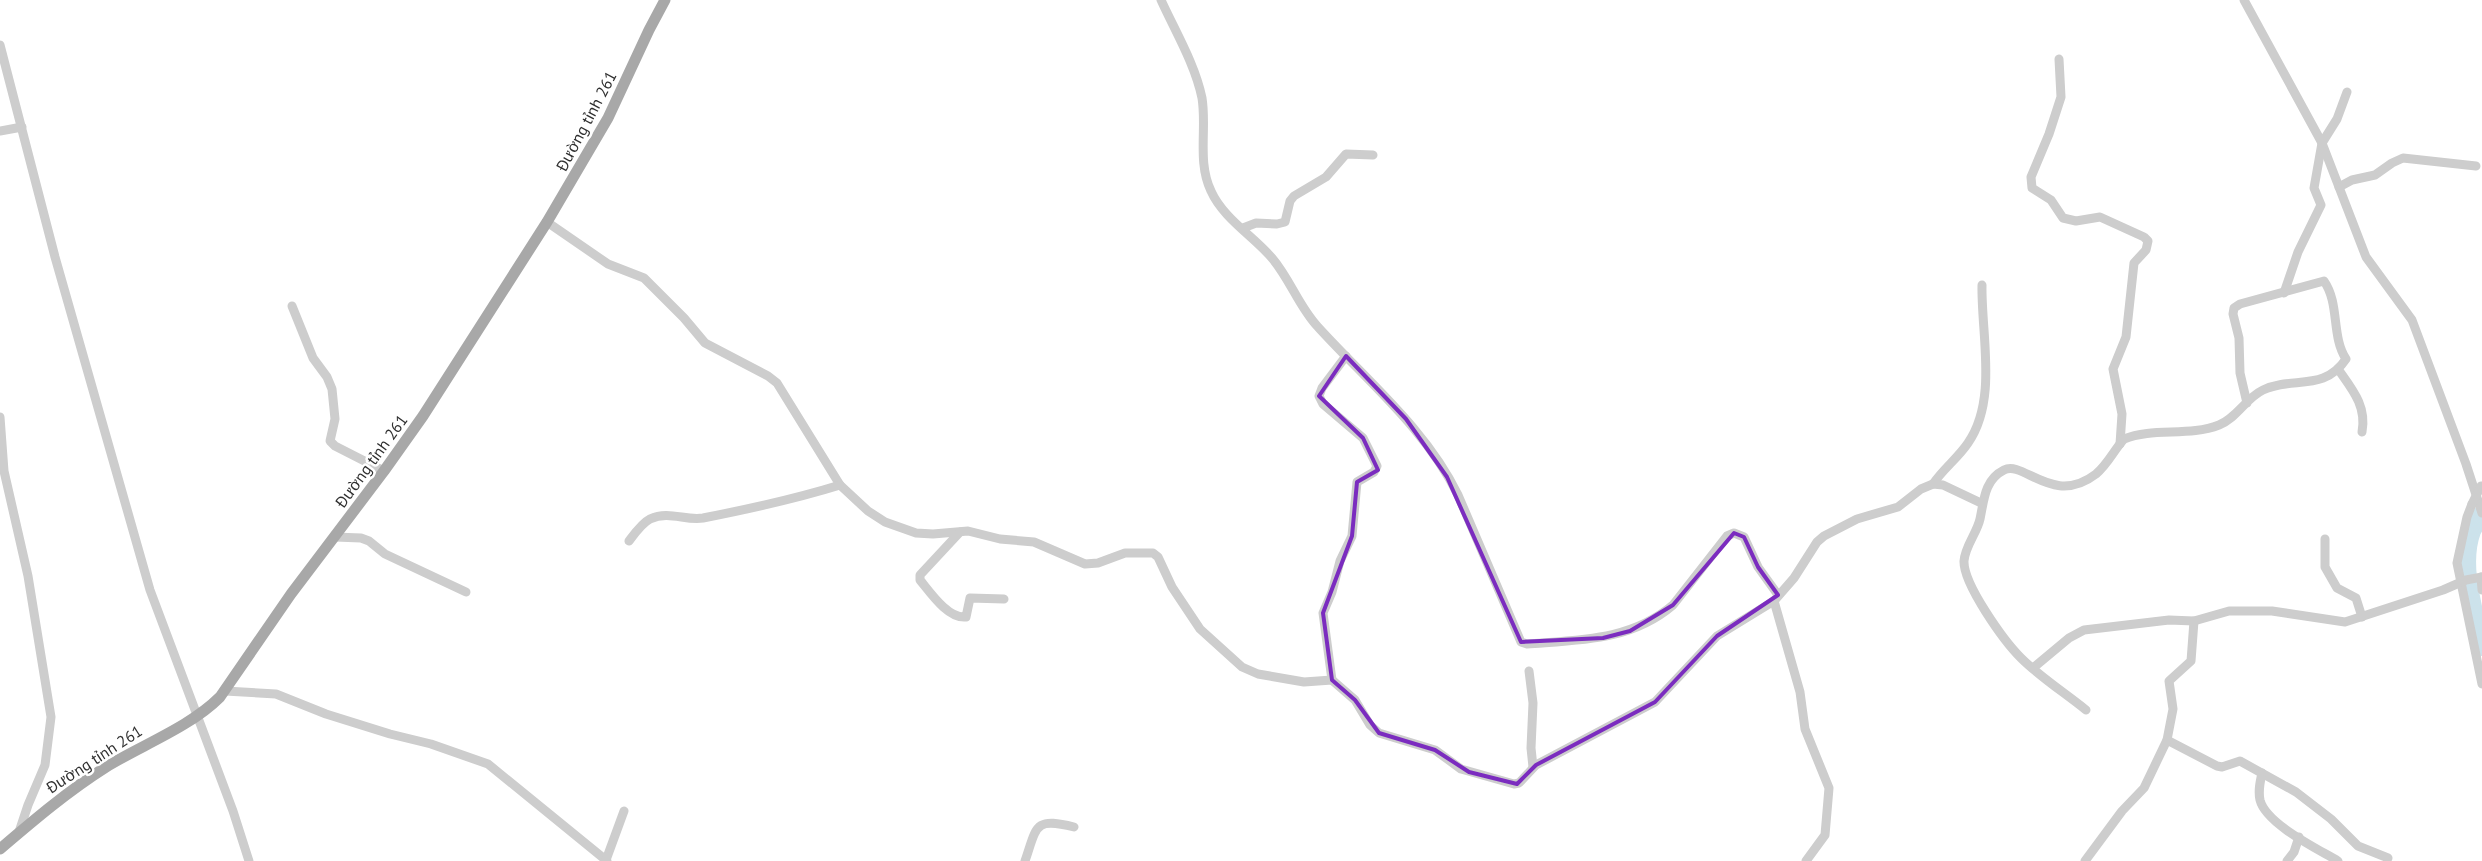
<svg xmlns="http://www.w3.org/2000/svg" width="2482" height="861" font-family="'PT Sans',sans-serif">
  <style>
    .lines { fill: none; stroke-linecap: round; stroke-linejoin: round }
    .river { stroke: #cce2eb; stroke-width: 18 }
    .minor { stroke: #cdcdcd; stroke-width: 9 }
    .major { stroke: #a8a8a8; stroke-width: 11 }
    .minor-bridge { stroke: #cdcdcd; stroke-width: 9 }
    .marked { fill: none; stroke: #7b2cbf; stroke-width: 4; stroke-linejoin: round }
    .labels { text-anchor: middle; stroke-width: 5; stroke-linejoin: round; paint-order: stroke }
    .street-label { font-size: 16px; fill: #303030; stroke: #fff }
  </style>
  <rect width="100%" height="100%" fill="#fff"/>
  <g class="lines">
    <path class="river" d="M2482,514c-3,6 -7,11 -10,17 -13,35 3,81 10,116"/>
    <g class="minor">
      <path d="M1161,0c14,31 34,64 41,98 5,30 -5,64 9,93 12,27 42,45 61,67 18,21 27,49 46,69 49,54 108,102 140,168l63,147 6,2c52,-4 104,-3 146,-39l54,-69 7,-3 10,4 14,30 20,28"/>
      <polyline points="2244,0 2322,143 2366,257 2412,320 2466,464 2482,513"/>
      <polyline points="0,45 55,257 150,590 233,811 249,861"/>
      <polyline points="2059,59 2061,97 2049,134 2031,177 2032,188 2051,200 2063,218 2076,221 2100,217 2144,237 2148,241 2146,250 2134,263 2126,337 2113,369 2122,414 2120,444"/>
      <polyline points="0,131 22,127"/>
      <polyline points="2339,187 2352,180 2375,175 2392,163 2403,158 2476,166"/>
      <polyline points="547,222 608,264 644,278 684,318 705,343 768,376 777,383 840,485 868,511 885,522 916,533 933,534 968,531 1000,539 1034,542 1085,564 1098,563 1125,553 1153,553 1158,557 1172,587 1200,629 1242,667 1258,674 1304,682 1332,680 1355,700 1370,725 1379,733 1435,750 1461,769 1514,784 1519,783 1536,765 1655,702 1717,636 1774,601 1794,578 1817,542 1824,536 1857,519 1898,507 1921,489 1933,484 1943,485 1981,503"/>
      <polyline points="1243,228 1256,223 1277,224 1285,222 1290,201 1294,196 1326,177 1346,154 1373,155"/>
      <polyline points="2284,293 2298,252 2321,205 2314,188 2322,143 2337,119 2347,92"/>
      <polyline points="292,306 313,358 327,377 332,389 335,419 330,441 335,446 384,471"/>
      <path d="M2338,369c14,20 29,37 24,63"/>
      <polyline points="0,417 4,471 28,576 51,717 45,765 28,805 19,832"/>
      <path d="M1933,484c10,-15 25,-26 35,-41 30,-43 13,-109 14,-158"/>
      <polyline points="2472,504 2467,517 2457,563 2482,684"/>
      <path d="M960,532l-40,43v5c10,12 28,39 46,37l4,-19 34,1"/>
      <polyline points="335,537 361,538 369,541 385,554 466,592"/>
      <polyline points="2325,539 2325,567 2337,588 2356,598 2362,617"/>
      <path d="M629,541c6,-8 13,-18 21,-22 19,-9 35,2 53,-1 46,-9 92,-19 137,-33"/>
      <polyline points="2481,577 2482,590"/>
      <polyline points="1774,601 1800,692 1805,729 1829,788 1825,835 1806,861"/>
      <polyline points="2033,668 2069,638 2084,630 2169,620 2194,621 2229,611 2272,611 2345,622 2443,590 2466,580 2482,577"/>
      <polyline points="1529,671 1533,703 1531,748 1533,767"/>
      <polyline points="1332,680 1323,613 1332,592 1340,561 1352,536 1357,482 1374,472 1377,466 1363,438 1323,404 1319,396 1322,388 1346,356"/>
      <polyline points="225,691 276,694 326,714 390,734 431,744 488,764 607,861"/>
      <path d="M2086,710c-21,-17 -46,-33 -65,-52 -17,-17 -58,-74 -57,-97 1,-15 13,-28 16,-42 4,-18 4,-39 24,-49 20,-10 49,37 92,4 12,-10 18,-24 28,-35 29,-12 65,-2 95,-14 18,-7 27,-27 44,-35 30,-14 61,2 83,-31 -15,-23 -6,-55 -22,-78l-84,23 -6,4 -1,6 6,24 1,35 7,30"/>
      <polyline points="2167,740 2217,766 2222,767 2240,761 2296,792 2331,819 2358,846 2388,858"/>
      <path d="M2262,773c-2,9 -4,18 -2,27 6,24 58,49 78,61"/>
      <polyline points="606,860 624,811"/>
      <path d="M1025,861c12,-35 9,-44 49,-34"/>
      <polyline points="2085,861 2122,811 2144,788 2167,740 2173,709 2169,681 2191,661 2194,621"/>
      <polyline points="2287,861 2294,852 2299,837"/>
    </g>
    <path class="major" d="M0,849c34,-29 68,-58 106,-82 36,-22 84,-40 114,-70l71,-103 93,-123 39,-55 124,-194 61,-104 41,-88 16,-30"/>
    <polyline class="minor-bridge" points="2472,504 2481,486"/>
  </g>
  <path class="marked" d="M1346,356l60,63 41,58 74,165 82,-4 27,-7 43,-26 61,-72 10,4 14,30 20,28 -61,41 -62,66 -119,63 -19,19 -48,-12 -34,-22 -56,-17 -24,-33 -23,-20 -9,-67 29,-77 5,-54 21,-12 -15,-32 -44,-42z"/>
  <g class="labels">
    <g class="street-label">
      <text transform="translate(586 121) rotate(-62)" y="6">Đường tỉnh 261</text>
      <text transform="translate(371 461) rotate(-54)" y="6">Đường tỉnh 261</text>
      <text transform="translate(94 759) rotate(-33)" y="6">Đường tỉnh 261</text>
    </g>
  </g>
</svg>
